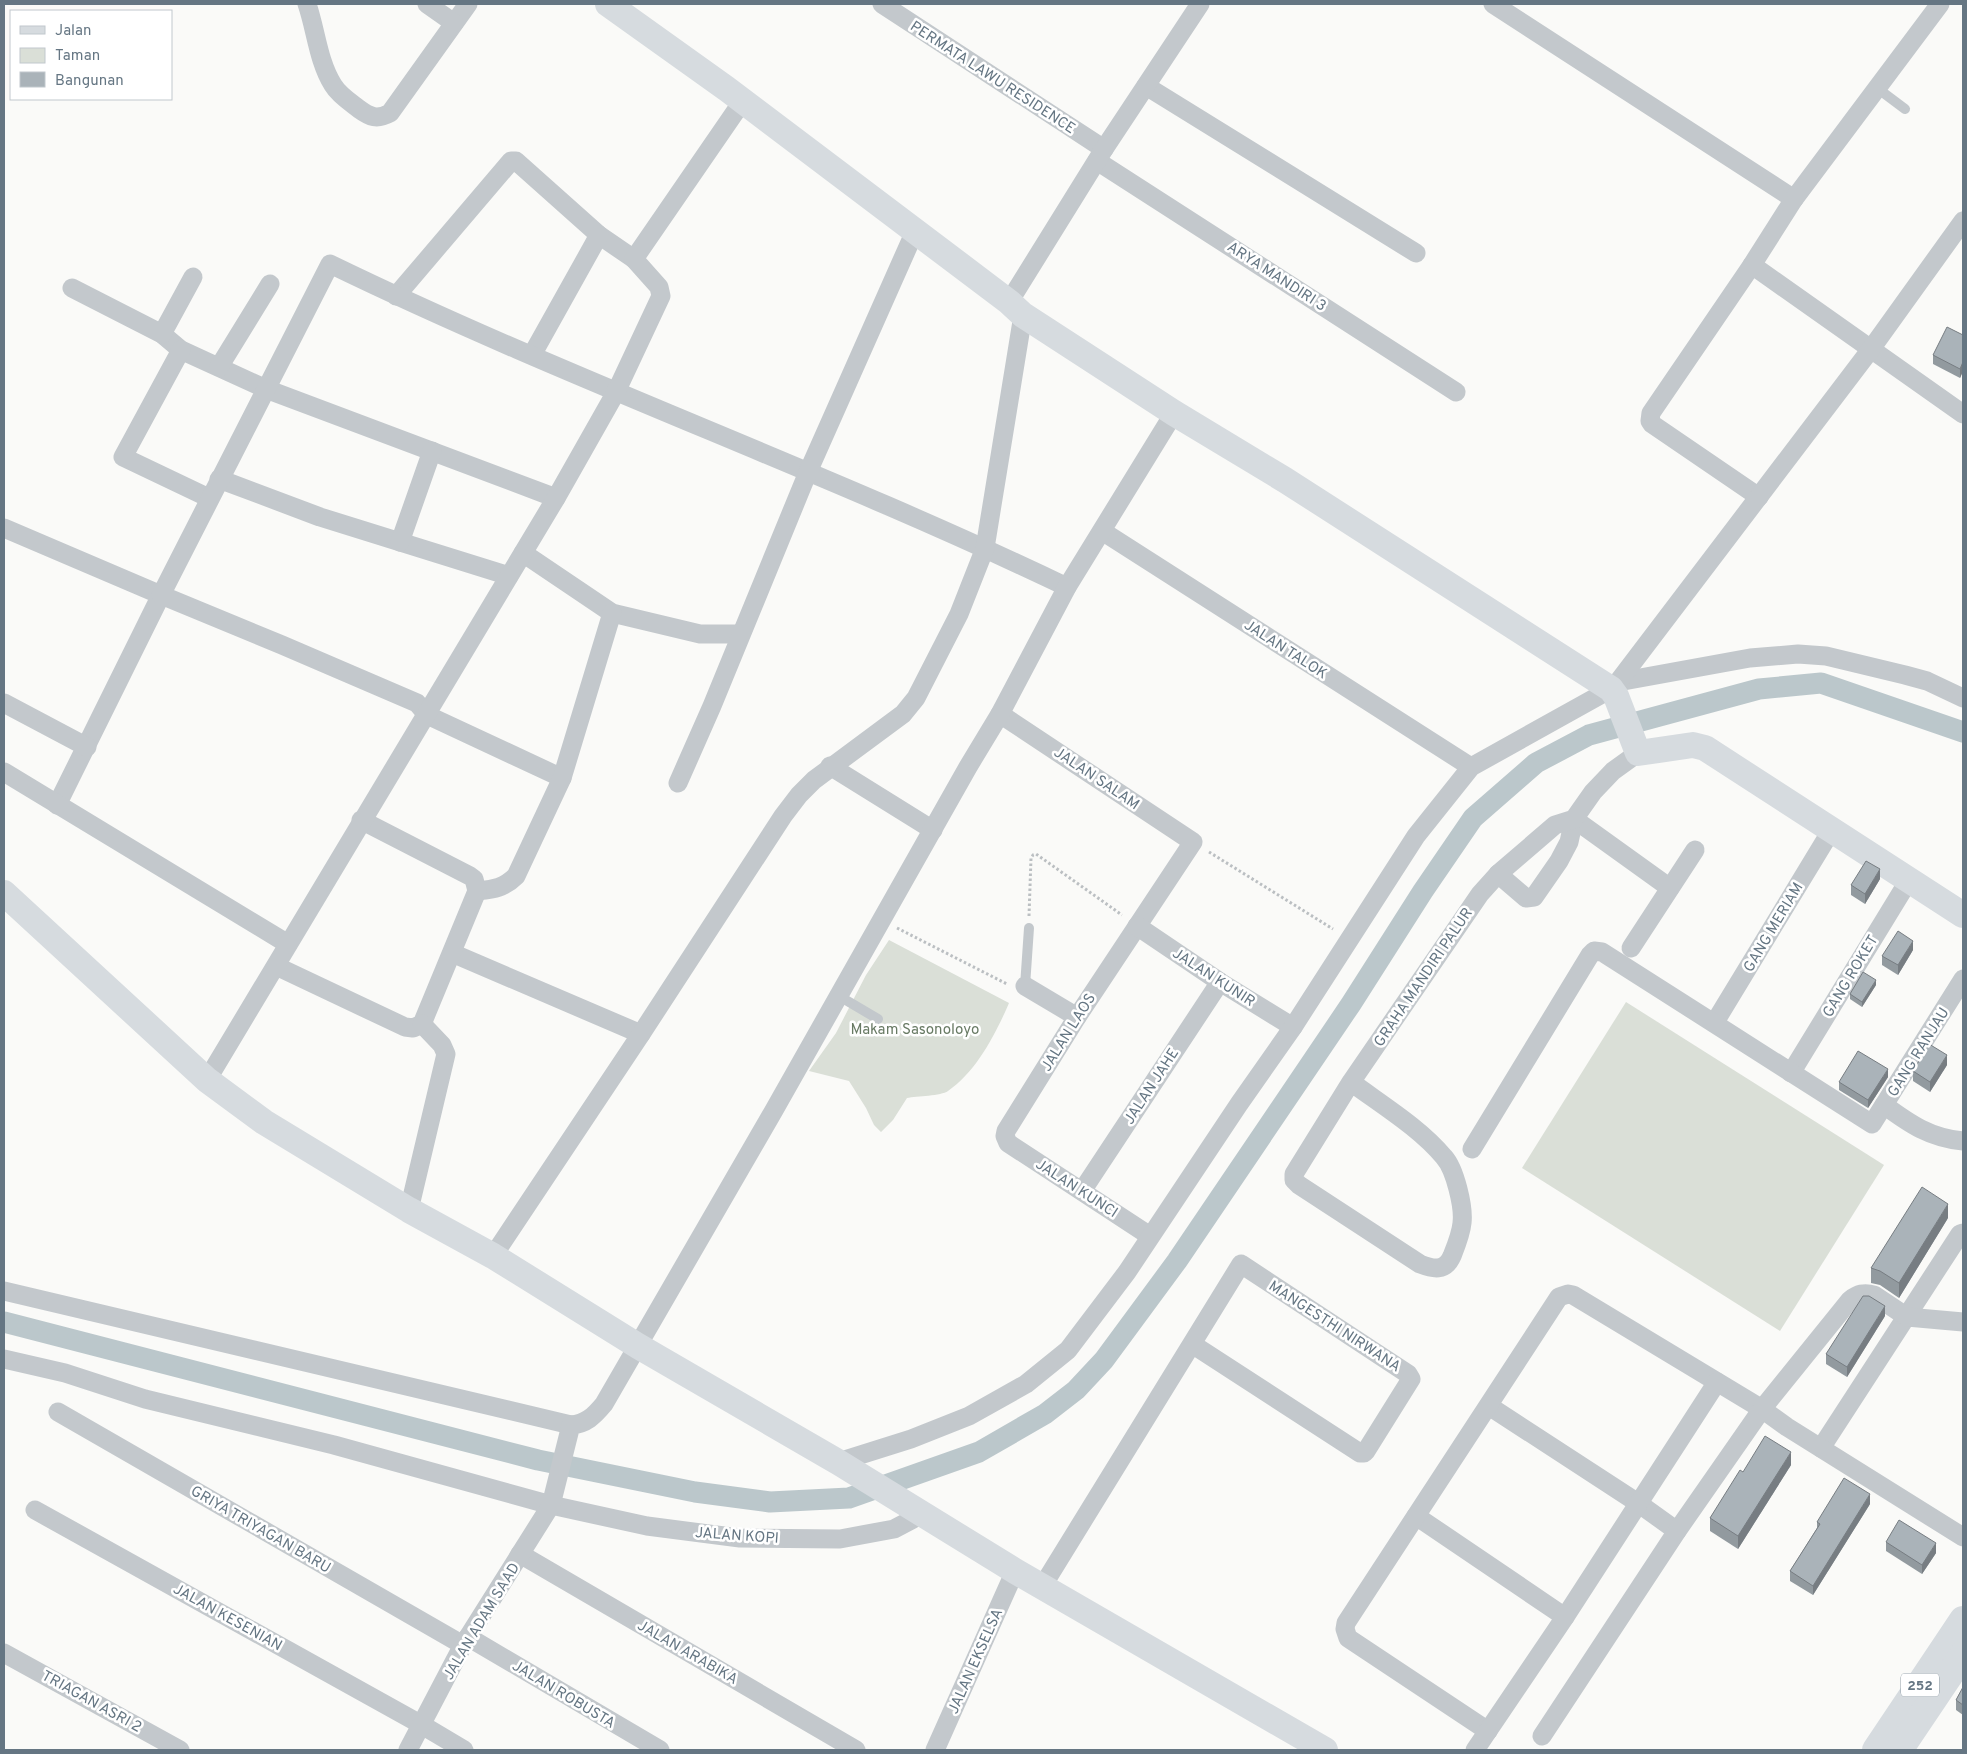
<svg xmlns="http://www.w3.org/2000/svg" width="1967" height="1754" font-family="Overpass,sans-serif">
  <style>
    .green { fill: #dadfd7 }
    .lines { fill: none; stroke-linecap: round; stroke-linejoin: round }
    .canal { stroke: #bbc7cb; stroke-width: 21 }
    .path { stroke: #bbbfc2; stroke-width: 3; stroke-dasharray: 2.5 2.5; stroke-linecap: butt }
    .lane { stroke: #c3c8cc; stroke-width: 10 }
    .street { stroke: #c3c8cc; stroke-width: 19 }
    .secondary { stroke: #d6dbdf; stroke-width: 26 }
    .primary { stroke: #d6dbdf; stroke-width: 28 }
    .wall { fill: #929a9f }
    .shaded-wall { fill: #777d82 }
    .building { fill: #aab3b9; stroke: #777d82 }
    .labels { text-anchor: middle; stroke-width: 5; stroke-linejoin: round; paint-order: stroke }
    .shield { fill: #fff; stroke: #939fa8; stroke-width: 1 }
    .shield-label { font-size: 14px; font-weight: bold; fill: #657683 }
    .street-label { font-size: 15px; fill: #657683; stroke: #fff }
    .park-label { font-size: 15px; fill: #687a64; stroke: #fff }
  </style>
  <rect width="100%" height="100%" fill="#fafaf8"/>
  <g class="green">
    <path d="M889,940l120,63c-13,30 -32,68 -61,88 -7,5 -31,5 -41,7l-14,22 -12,12 -7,-7 -8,-17 -17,-27 -40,-10 27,-38 30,-58z"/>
    <polygon points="1626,1002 1884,1165 1780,1331 1522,1168"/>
  </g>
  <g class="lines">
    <polyline class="canal" points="4,1322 538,1460 695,1492 770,1502 849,1498 979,1452 1045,1414 1076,1390 1104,1360 1177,1261 1351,1004 1423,891 1473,818 1536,763 1589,735 1759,689 1821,683 1963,732"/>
    <g class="path">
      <polyline points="1209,852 1333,929"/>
      <polyline points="1029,916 1031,858 1033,855 1036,854 1122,915"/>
      <polyline points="897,928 1007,984"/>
    </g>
    <g class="lane">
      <polyline points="1877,88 1905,109"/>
      <polyline points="1025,986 1029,928"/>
      <polyline points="839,996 878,1019"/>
    </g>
    <g class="street">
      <path d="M307,4c9,26 11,57 26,81 6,10 17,17 26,24 11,8 18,11 31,4l78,-109"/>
      <polyline points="427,4 454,23"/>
      <polyline points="882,4 1104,149"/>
      <polyline points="1493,4 1794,199"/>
      <polyline points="1146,86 1416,253"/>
      <polyline points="1097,161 1456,392"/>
      <polyline points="1752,265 1963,414"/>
      <polyline points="72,288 162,334 181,350 266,389 556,498"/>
      <polyline points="396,296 511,161 516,161 599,235 634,259"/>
      <polyline points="1009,302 1104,149 1200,4"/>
      <polyline points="162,334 193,277"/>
      <polyline points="181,350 123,457 209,498"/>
      <polyline points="532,355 599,235"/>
      <polyline points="219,367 270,284"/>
      <polyline points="219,479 320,517 509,576"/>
      <polyline points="1759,497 1652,424 1650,421 1651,413 1752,265 1794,199 1940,4"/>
      <polyline points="4,528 161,595 57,805"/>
      <polyline points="1102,531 1471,767"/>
      <polyline points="400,542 432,451"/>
      <polyline points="523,553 612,613 700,634 740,634"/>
      <polyline points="1618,682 1750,658 1798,654 1826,656 1905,675 1927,681 1963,698"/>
      <polyline points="4,703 87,747"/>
      <polyline points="1000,714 1193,842 1077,1017 1006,1131 1005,1136 1008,1143 1150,1236"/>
      <polyline points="830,766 933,830"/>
      <polyline points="4,772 288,944"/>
      <path d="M562,778l-135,-63 -10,-12 -135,-58 -121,-50 169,-331c241,117 495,207 737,323"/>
      <polyline points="678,783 712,706 808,472 915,231"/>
      <polyline points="1498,874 1526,898 1534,897 1559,861 1569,842 1574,819 1670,888"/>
      <path d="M477,891c17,-2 27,-3 39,-15l46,-98 50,-165"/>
      <polyline points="1137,926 1220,982 1293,1027"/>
      <polyline points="1631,948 1695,850"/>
      <polyline points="452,953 641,1034"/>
      <polyline points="276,966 405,1027 413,1028 422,1024 477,891 474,879 470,876 361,820"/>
      <polyline points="1025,986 1077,1017"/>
      <polyline points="1715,1022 1831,831"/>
      <polyline points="1791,1073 1909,880"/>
      <polyline points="207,1080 556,498 616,392 661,296 659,287 634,259 742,102"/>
      <path d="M1351,1082c31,23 69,46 93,75 11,12 20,50 18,66 -1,11 -6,23 -10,33 -7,16 -19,13 -32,8l-121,-79 -5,-5v-6l57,-92 129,-188 18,-20 57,-49 19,-6 19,-27 20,-21 25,-18"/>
      <path d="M1884,1105c26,19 46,33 79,36"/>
      <polyline points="1472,1149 1590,955 1594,951 1602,952 1872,1124 1963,979"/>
      <polyline points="1082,1191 1220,982"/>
      <polyline points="409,1210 446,1054 442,1045 422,1024"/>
      <polyline points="493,1256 641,1034 783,816 799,795 814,780 903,714 916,698 959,614 985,548 1023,315"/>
      <polyline points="4,1291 571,1425"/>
      <polyline points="4,1359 65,1373 145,1399 334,1445 551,1505 647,1526 740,1538 840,1539 894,1529 913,1519 920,1514"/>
      <polyline points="1489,1406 1638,1503 1677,1531"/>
      <polyline points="58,1412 463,1645"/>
      <polyline points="1821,1448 1960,1234 1963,1233"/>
      <polyline points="838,1462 911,1439 969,1416 1026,1384 1068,1350 1127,1272 1239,1104 1293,1027 1416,836 1471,767 1611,689 1618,682 1871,349 1963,221"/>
      <polyline points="35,1510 422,1725 464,1750"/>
      <polyline points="1416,1516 1565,1617"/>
      <polyline points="520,1554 856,1750"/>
      <polyline points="1042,1587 1241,1264 1408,1374 1411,1379 1366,1451 1364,1453 1360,1453 1192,1344"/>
      <polyline points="468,1637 660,1750"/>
      <polyline points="4,1653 180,1750"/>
      <polyline points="1488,1731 1348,1638 1345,1629 1346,1623 1559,1297 1568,1294 1573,1295 1762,1409 1787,1427 1963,1537"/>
      <path d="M1542,1736l135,-205 85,-122 88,-109c8,-6 14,-8 24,-5l33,22 56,5"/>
      <path d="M408,1750l55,-105 88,-140 20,-80c15,-1 23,-9 33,-21l169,-292 195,-345 32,-53 67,-127 107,-174"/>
      <polyline points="935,1750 1015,1571"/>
      <polyline points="1475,1750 1565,1617 1717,1382"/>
    </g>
    <g class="secondary">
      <polyline points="608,4 727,89 1009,302 1023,315 1174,413 1285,480 1611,689 1616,696 1638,753 1693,745 1705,748 1963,915"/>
      <polyline points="4,893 207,1080 264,1122 409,1210 493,1256 638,1346 838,1462 1015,1571 1325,1750"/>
    </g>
    <g class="primary">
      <polyline points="1876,1750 1963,1620"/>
      <polyline points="1899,1750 1963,1655"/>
    </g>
  </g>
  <g class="wall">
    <polygon points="1963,335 1963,371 1960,378 1933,364 1933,355"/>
    <polygon points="1880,879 1865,904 1851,895 1851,885"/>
    <polygon points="1913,950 1898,975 1882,965 1882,956"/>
    <polygon points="1876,985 1862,1007 1850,999 1850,994"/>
    <polygon points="1947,1065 1930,1092 1913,1081 1913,1071"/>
    <polygon points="1888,1077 1868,1108 1839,1090 1839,1082"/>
    <polygon points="1948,1218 1899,1298 1880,1285 1871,1283 1871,1268"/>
    <polygon points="1885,1316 1847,1377 1826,1364 1826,1354"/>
    <polygon points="1791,1465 1738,1549 1710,1531 1710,1518 1743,1472"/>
    <polygon points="1870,1504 1813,1595 1790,1581 1790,1571 1817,1528 1817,1522"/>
    <polygon points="1886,1542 1936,1553 1922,1574 1886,1551"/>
    <polygon points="1963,1687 1963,1715 1956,1710 1956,1700"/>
  </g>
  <g class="shaded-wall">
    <polygon points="1963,362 1963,371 1960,378 1960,369"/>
    <polygon points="1880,869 1880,879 1865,904 1865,894"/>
    <polygon points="1913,941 1913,950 1898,975 1898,965"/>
    <polygon points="1876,980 1876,985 1862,1007 1862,1002"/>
    <polygon points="1947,1055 1947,1065 1930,1092 1930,1082"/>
    <polygon points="1888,1069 1888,1077 1868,1108 1868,1100"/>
    <polygon points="1948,1204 1948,1218 1899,1298 1899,1283"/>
    <polygon points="1885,1306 1885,1316 1847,1377 1847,1367"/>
    <polygon points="1791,1452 1791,1465 1738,1549 1738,1536"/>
    <polygon points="1870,1494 1870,1504 1813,1595 1813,1586"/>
    <polygon points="1936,1543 1936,1553 1922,1574 1922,1565"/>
  </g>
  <g class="building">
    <polygon points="1947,327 1963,335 1963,362 1960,369 1933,355"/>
    <polygon points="1866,861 1880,869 1865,894 1851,885"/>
    <polygon points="1898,931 1913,941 1898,965 1882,956"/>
    <polygon points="1863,972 1876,980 1862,1002 1850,994"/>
    <polygon points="1929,1044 1947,1055 1930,1082 1913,1071"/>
    <polygon points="1858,1051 1888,1069 1868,1100 1839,1082"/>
    <polygon points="1922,1187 1948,1204 1899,1283 1880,1271 1871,1268"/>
    <polygon points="1863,1296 1869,1296 1885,1306 1847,1367 1826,1354"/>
    <polygon points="1765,1436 1791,1452 1738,1536 1710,1518 1740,1470 1743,1472"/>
    <polygon points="1844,1478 1870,1494 1813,1586 1790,1571 1820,1524 1817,1522"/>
    <polygon points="1899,1520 1936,1543 1922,1565 1886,1542"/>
    <polygon points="1963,1687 1963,1705 1956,1700"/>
  </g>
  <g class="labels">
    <rect class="shield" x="1901" y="1673.5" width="38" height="23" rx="4"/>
    <g class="shield-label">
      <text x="1920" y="1690">252</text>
    </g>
    <g class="street-label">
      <text transform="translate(993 77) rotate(33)" y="5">PERMATA LAWU RESIDENCE</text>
      <text transform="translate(1277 276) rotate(33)" y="5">ARYA MANDIRI 3</text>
      <text transform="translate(1286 649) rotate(33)" y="5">JALAN TALOK</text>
      <text transform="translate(1097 778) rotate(34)" y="5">JALAN SALAM</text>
      <text transform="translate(1773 927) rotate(-59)" y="5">GANG MERIAM</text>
      <text transform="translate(1850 976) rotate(-59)" y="5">GANG ROKET</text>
      <text transform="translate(1214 977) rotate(33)" y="5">JALAN KUNIR</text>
      <text transform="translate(1423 977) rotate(-56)" y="5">GRAHA MANDIRI PALUR</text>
      <text transform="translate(1068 1032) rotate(-58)" y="5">JALAN LAOS</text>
      <text transform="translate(1918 1052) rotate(-58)" y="5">GANG RANJAU</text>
      <text transform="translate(1151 1086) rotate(-57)" y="5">JALAN JAHE</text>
      <text transform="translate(1077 1188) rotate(33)" y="5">JALAN KUNCI</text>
      <text transform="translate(1335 1326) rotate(33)" y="5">MANGESTHI NIRWANA</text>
      <text transform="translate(261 1529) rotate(30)" y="5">GRIYA TRIYAGAN BARU</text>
      <text transform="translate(737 1535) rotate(4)" y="5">JALAN KOPI</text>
      <text transform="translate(228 1617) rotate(29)" y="5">JALAN KESENIAN</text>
      <text transform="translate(481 1621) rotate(-59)" y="5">JALAN ADAM SAAD</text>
      <text transform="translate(688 1652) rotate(30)" y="5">JALAN ARABIKA</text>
      <text transform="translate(975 1661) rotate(-66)" y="5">JALAN EKSELSA</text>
      <text transform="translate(564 1694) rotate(31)" y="5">JALAN ROBUSTA</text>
      <text transform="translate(92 1701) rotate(29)" y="5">TRIAGAN ASRI 2</text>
    </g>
    <g class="park-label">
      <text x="915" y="1034">Makam Sasonoloyo</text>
    </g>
  </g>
  <rect width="1967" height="1754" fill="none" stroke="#657683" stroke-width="10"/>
  <rect x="10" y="10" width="162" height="90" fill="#ffffff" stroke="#c1c8cd"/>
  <rect x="20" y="26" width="25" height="8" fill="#d6dbdf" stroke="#c1c8cd"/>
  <text x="55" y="35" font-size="15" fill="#657683">Jalan</text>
  <rect x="20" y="48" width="25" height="15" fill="#dadfd7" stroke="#c1c8cd"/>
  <text x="55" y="60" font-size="15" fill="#657683">Taman</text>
  <rect x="20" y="72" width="25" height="15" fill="#aab3b9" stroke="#c1c8cd"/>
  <text x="55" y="85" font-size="15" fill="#657683">Bangunan</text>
</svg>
